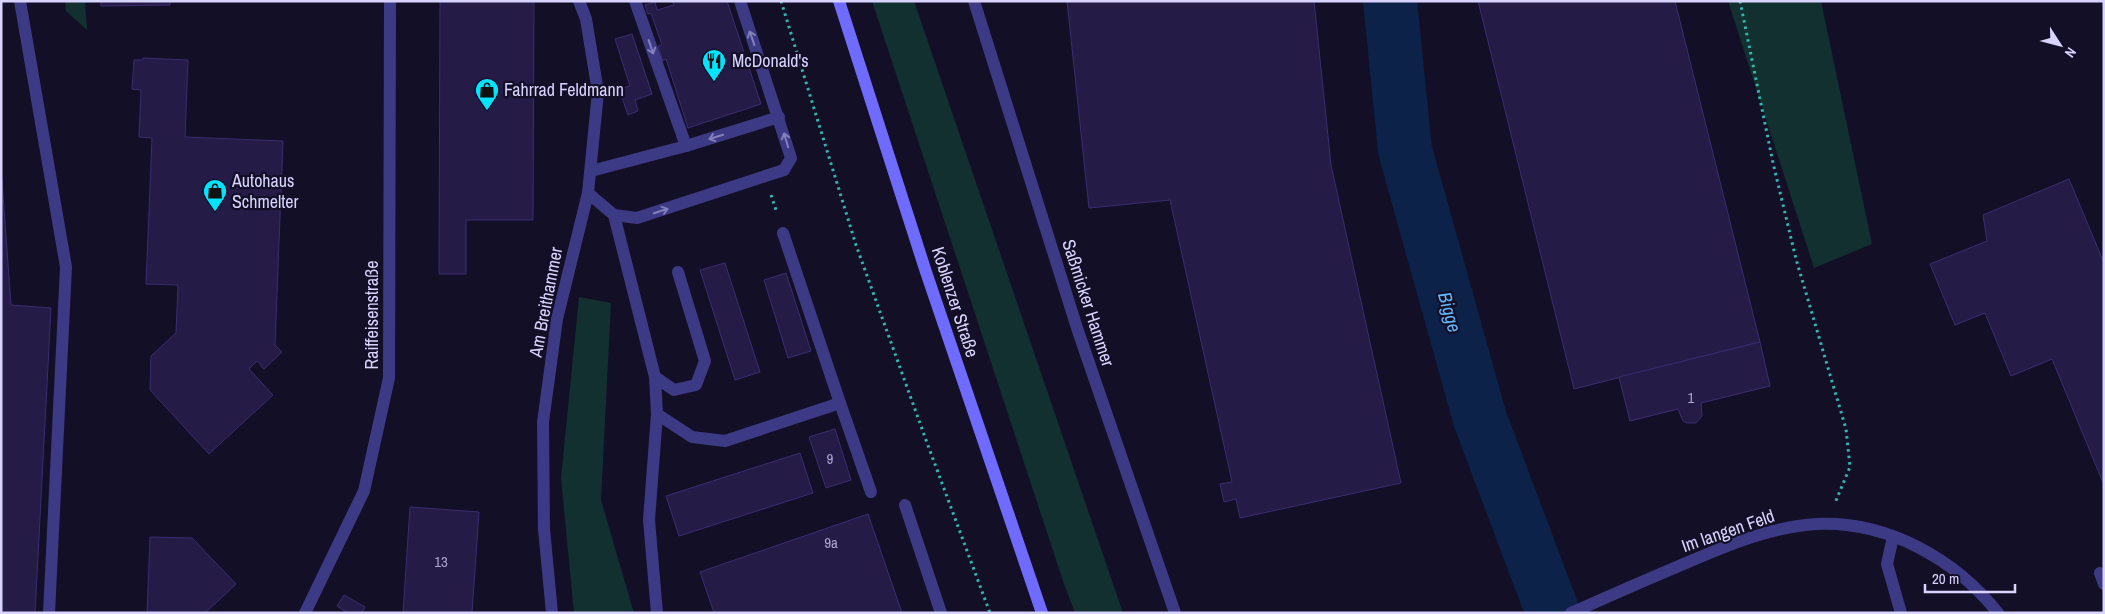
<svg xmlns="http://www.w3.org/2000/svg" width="2105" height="614" font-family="'Archivo Narrow',sans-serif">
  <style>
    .green { fill: #12302f }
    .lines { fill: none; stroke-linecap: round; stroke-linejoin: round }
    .river { stroke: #0c2248; stroke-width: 54 }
    .building { fill: #241b47; stroke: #3b2d73 }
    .path { stroke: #2fb8b0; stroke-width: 3; stroke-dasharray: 2.5 4; stroke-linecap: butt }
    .service { stroke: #3d3a85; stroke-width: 12 }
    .minor { stroke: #3d3a85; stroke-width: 12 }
    .secondary { stroke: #6f6bff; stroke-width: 12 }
    .oneway { stroke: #837fbc }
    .labels { text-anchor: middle; stroke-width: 4.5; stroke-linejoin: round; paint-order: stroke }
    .number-label { font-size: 15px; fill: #aca6d1 }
    .poi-label { font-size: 18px; fill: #d9d4ff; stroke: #130f26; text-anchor: start }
    .street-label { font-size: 18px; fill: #d9d4ff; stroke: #130f26 }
    .water-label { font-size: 19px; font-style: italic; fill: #62b6ff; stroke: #130f26 }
  </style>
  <rect width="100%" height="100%" fill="#130f26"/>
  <g class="green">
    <polygon points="65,1 85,1 87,30 66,11"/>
    <polygon points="872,1 914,1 1123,613 1075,613 1064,584"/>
    <polygon points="1728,1 1821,1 1872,244 1814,268"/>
    <polygon points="579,297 611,303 601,500 634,613 574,613 561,478"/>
  </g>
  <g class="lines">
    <polyline class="river" points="1390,1 1405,150 1480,419 1553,613"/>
  </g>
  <g class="building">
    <polygon points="101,1 170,1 170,5 101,6"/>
    <polygon points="440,1 534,1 533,220 466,220 466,274 439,274"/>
    <polygon points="672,1 727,1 761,104 688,128 666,59 663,61 658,46 662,45 651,13 648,14 645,5 655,2 657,10 674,5"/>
    <polygon points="1067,1 1314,1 1331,165 1401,483 1240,518 1236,499 1224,502 1220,484 1232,482 1170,200 1089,208"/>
    <polygon points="1478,1 1675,1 1760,342 1574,389"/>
    <polygon points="632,34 652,94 635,100 638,111 628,115 619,89 630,86 615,39"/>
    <polygon points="143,58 188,60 185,137 283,141 275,345 282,352 264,369 257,361 249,369 273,395 209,454 150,390 151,356 176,333 178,285 146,284 152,138 139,137 141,90 132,89 134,60 142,60"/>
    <polygon points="1,167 11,305 51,308 35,613 1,613"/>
    <polygon points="2069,179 2104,263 2104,485 2052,359 2011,376 1985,313 1955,325 1930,264 1987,241 1983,215"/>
    <polygon points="725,263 760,372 735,380 700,270"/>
    <polygon points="786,273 811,351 788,358 764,280"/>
    <polygon points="1760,342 1770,386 1701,403 1702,416 1696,423 1687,423 1683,421 1678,409 1630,421 1619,377"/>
    <polygon points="835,429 851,480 826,488 809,437"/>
    <polygon points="800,453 813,493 679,536 666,496"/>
    <polygon points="410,507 479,512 472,613 403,613"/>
    <polygon points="868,514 902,613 714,613 700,572"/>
    <polygon points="150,537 192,538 236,584 205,613 147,613"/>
    <polygon points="344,595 365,607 362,613 348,613 337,606"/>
  </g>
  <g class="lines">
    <g class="path">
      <polyline points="781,1 856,245 926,440 990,613"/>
      <polyline points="1740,1 1773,163 1796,259 1846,429 1850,467 1835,503"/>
      <polyline points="771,195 777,213"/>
    </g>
    <g class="service">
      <polyline points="20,1 66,267 49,613"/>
      <polyline points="635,1 686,146"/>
      <polyline points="591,171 686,146 779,117"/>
      <polyline points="588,193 614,215 655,377 657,414 649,520 657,613"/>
      <polyline points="614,215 637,218 784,170 791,158 740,1"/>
      <polyline points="655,377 674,390 696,385 705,361 678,272"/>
      <polyline points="840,403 871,492"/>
      <polyline points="657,414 692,437 725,441 840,403 783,233"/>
      <polyline points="905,505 941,613"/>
      <polyline points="1893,537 1887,564 1901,613"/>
    </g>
    <g class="minor">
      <polyline points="974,1 1078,331 1175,613"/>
      <polyline points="2100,573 2104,584"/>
      <polyline points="305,613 364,491 389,378 390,1"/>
      <polyline points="552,613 544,529 543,422 557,319 588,193 598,92 586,19 579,1"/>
      <path d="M1571,613c36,-16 72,-32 108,-47 44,-19 89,-39 138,-42 71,-3 138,35 181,89"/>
    </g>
    <polyline class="secondary" points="839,1 926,272 1042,613"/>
  </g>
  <defs><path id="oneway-shaft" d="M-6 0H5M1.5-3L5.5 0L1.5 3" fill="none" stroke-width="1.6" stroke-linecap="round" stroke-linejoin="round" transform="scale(1.25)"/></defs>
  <g class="oneway">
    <use href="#oneway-shaft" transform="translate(752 38) rotate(-109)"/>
    <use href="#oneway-shaft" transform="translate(651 47) rotate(71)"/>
    <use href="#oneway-shaft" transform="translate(716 137) rotate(163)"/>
    <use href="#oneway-shaft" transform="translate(786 140) rotate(-107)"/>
    <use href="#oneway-shaft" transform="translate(661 211) rotate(-18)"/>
  </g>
  <defs>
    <g id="restaurant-pin" transform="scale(1.25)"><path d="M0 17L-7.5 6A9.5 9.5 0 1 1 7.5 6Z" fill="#00e5ff" stroke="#130f26"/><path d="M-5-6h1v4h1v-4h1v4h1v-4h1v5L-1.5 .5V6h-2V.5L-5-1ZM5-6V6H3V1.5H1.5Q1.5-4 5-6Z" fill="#111"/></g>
    <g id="shop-pin" transform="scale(1.25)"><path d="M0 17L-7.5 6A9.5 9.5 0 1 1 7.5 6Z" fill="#00e5ff" stroke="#130f26"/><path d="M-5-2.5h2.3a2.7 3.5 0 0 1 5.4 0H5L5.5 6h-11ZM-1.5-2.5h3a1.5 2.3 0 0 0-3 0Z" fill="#111"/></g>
  </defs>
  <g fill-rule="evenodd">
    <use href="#restaurant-pin" x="714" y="61"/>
    <use href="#shop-pin" x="487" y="90"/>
    <use href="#shop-pin" x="215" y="191"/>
  </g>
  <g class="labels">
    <g class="number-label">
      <text x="1691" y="403">1</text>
      <text x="830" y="464">9</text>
      <text x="831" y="548">9a</text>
      <text x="441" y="567">13</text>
    </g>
    <g class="poi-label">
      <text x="732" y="67">McDonald's</text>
      <text x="504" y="96">Fahrrad Feldmann</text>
      <text x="232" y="187">Autohaus<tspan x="232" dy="21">Schmelter</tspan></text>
    </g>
    <g class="street-label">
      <text transform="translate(546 302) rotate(-79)" y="6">Am Breithammer</text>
      <text transform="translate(955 302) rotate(72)" y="6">Koblenzer Straße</text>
      <text transform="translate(1088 303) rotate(72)" y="6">Saßmicker Hammer</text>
      <text transform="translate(372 315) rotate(-90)" y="6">Raiffeisenstraße</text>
      <text transform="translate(1728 531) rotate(-19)" y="6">Im langen Feld</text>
    </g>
    <g class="water-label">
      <text transform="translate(1450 312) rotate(74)" y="7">Bigge</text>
    </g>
  </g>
  <rect width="2105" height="614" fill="none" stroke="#d9d4ff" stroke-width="5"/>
  <g transform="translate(2060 45) rotate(126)" stroke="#130f26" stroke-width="4" paint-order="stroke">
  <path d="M0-4L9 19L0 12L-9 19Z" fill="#d9d4ff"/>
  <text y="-8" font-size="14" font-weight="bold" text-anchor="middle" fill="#d9d4ff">N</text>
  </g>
  <path d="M1925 584v8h90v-8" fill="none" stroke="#d9d4ff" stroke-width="2.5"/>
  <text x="1932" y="584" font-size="15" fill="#d9d4ff" stroke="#130f26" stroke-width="4" paint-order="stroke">20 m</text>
</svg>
